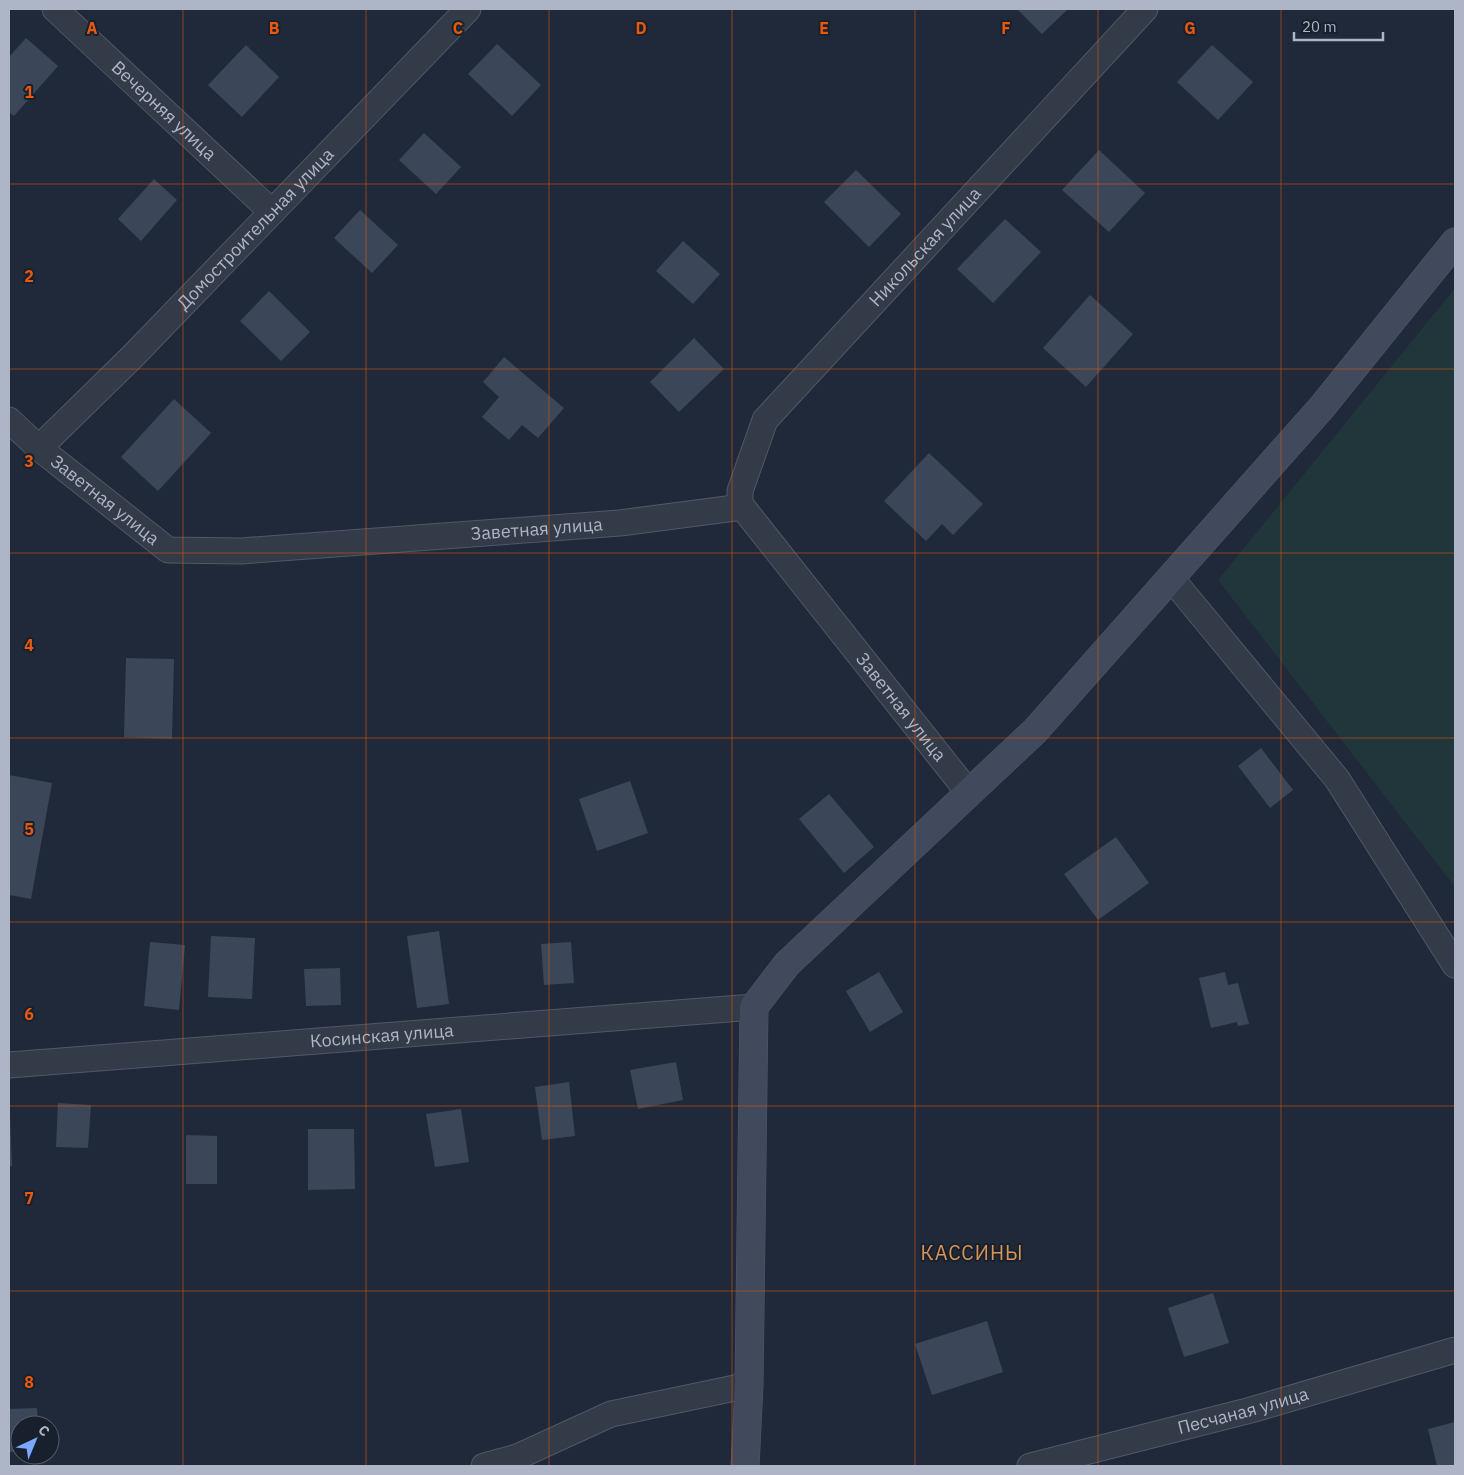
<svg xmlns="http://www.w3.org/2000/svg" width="1464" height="1475" font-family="'IBM Plex Sans',sans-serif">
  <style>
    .green { fill: #21363a }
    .building { fill: #3b4759 }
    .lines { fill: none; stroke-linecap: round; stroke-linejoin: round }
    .street-casing { stroke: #505867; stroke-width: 27 }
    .secondary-casing { stroke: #505867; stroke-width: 29 }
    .street { stroke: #333b49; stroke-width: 25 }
    .secondary { stroke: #414a5c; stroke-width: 28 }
    .grid { fill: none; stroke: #e8590c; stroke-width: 1; stroke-opacity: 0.55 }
    .labels { text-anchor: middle; stroke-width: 4; stroke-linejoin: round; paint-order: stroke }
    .street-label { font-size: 18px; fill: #adb5c6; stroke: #19202d }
    .quarter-label { font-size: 20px; letter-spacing: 1px; fill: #d89556; stroke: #19202d }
    .grid-label { font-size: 16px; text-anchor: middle; font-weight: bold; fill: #e8590c; stroke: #19202d; stroke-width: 4; stroke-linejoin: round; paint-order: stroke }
  </style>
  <rect width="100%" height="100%" fill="#1f2939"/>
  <polygon class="green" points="1455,288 1455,887 1218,580"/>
  <g class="building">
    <polygon points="1017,9 1068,9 1042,34"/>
    <polygon points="26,38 58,66 14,116 9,112 9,57"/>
    <polygon points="497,44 541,85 512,116 468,74"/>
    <polygon points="246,45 279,77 242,117 208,85"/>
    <polygon points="1212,45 1253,82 1218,120 1177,82"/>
    <polygon points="424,133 461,167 436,194 399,160"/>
    <polygon points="1099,150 1145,193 1109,232 1062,190"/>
    <polygon points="856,170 901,214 869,247 824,202"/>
    <polygon points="154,179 177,200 141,241 118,219"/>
    <polygon points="360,210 398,245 372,273 334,238"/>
    <polygon points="1005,219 1041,252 993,303 957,269"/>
    <polygon points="683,241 720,274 693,304 656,271"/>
    <polygon points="269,291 310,332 281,361 240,321"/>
    <polygon points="1090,295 1133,334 1086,387 1043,348"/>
    <polygon points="694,338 724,369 679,412 650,382"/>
    <polygon points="504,357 564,408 538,438 522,425 509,440 482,417 499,397 483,382"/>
    <polygon points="174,399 211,433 158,491 121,457"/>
    <polygon points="929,453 983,504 953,535 942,524 926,541 884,501"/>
    <polygon points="126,658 174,659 172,739 124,737"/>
    <polygon points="1261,748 1293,790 1270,808 1238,766"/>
    <polygon points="9,775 52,783 31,899 9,895"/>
    <polygon points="630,781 648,833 597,851 579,799"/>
    <polygon points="829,794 874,847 844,873 799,819"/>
    <polygon points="1116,837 1149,883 1098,920 1064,874"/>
    <polygon points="439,931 449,1004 417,1008 407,936"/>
    <polygon points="211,936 255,938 252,999 208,997"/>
    <polygon points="150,942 185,945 179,1010 144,1006"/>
    <polygon points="571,942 574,983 544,985 541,944"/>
    <polygon points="340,968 341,1005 306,1006 304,969"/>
    <polygon points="879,972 903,1012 870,1032 846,991"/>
    <polygon points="1225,972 1228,985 1238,983 1249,1024 1238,1026 1237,1022 1211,1028 1199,978"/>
    <polygon points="676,1062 683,1100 638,1109 630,1070"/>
    <polygon points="569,1082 575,1136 542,1140 535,1087"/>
    <polygon points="58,1103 91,1105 88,1148 56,1147"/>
    <polygon points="461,1109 469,1162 435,1167 426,1114"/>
    <polygon points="9,1113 10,1113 12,1166 9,1166"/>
    <polygon points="308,1129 354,1129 355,1189 308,1190"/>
    <polygon points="186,1135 217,1136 217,1184 186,1184"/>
    <polygon points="1213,1293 1229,1343 1184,1357 1168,1308"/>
    <polygon points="987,1321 1003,1372 932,1395 915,1344"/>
    <polygon points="37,1408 38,1425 20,1425 20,1452 9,1452 9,1409"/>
    <polygon points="1455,1422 1455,1466 1437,1466 1428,1429"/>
  </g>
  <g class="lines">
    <g class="street-casing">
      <g id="street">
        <path id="s1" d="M55,9l217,203"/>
        <path id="s2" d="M9,420l30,28 129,102 73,1 379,-28 115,-15 5,-4 229,289"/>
        <path id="s3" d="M39,448l94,-92 335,-347"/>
        <path id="s4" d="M740,504v-13l25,-71 380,-411"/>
        <polyline points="1171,578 1337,779 1455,965"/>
        <path id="s5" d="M9,1065l745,-58"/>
        <polyline points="484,1466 517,1457 611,1414 749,1385"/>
        <path id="s6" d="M1030,1466l221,-56 204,-60"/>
      </g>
    </g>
    <g class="secondary-casing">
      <polyline id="secondary" points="745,1466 749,1385 754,1007 787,964 1035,731 1322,407 1455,242"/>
    </g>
    <use href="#street" class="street"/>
    <use href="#secondary" class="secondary"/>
  </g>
  <path class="grid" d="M183,9v1457M366,9v1457M549,9v1457M732,9v1457M915,9v1457M1098,9v1457M1281,9v1457M9,184h1446M9,369h1446M9,553h1446M9,738h1446M9,922h1446M9,1106h1446M9,1291h1446"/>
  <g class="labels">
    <g class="street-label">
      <text dy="6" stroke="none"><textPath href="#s1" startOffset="149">Вечерняя улица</textPath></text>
      <text dy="6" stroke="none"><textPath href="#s3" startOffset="308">Домостроительная улица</textPath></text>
      <text dy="6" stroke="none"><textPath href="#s4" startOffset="324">Никольская улица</textPath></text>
      <text dy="6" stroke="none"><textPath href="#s2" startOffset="125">Заветная улица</textPath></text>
      <text dy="6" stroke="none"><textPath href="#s2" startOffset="575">Заветная улица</textPath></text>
      <text dy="6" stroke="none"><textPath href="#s2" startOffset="1040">Заветная улица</textPath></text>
      <text dy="6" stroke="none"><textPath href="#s5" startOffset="374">Косинская улица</textPath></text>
      <text dy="6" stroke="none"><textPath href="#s6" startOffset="220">Песчаная улица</textPath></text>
    </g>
    <g class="quarter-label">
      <text x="972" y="1260">КАССИНЫ</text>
    </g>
  </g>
  <g class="grid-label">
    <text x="92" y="34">A</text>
    <text x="274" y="34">B</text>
    <text x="458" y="34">C</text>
    <text x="641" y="34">D</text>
    <text x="824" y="34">E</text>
    <text x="1006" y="34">F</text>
    <text x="1190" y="34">G</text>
    <text x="29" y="98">1</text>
    <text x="29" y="282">2</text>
    <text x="29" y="467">3</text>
    <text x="29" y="651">4</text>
    <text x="29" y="835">5</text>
    <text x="29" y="1020">6</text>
    <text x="29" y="1204">7</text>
    <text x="29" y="1388">8</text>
  </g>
  <rect width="1464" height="1475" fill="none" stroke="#adb5c6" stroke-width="20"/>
  <g transform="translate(35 1440) rotate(44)"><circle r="24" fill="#19202d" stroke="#545c6a"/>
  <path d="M0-4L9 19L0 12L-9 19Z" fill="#7ba7fc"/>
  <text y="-8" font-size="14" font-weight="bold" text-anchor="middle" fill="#adb5c6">С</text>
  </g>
  <path d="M1294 32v8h89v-8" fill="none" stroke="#adb5c6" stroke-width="2.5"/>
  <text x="1302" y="32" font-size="15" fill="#adb5c6" stroke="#19202d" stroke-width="4" paint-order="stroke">20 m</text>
</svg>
